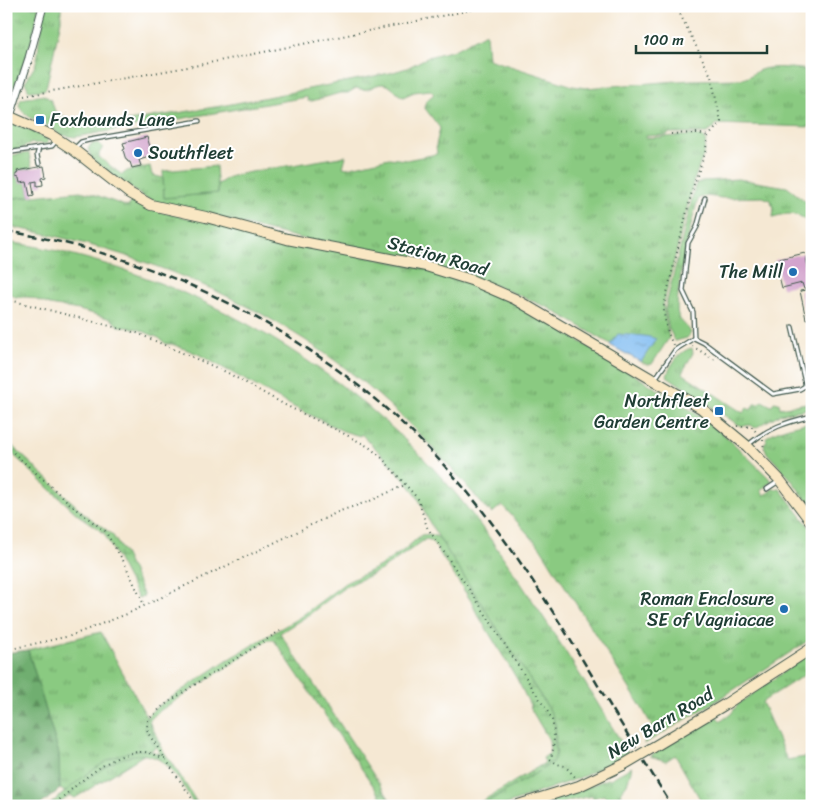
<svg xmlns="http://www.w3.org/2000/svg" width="818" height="812" font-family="Sriracha,sans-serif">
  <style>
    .grass { fill: url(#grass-tufts); stroke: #54845a }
    .forest { fill: url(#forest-firs); stroke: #477652 }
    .wetland { fill: url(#wetland-marsh); stroke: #54845a }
    .garden { fill: #8aca81; stroke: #54845a }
    .water { fill: url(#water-ripples); stroke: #4e7c92 }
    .building { fill: #d3a4cd }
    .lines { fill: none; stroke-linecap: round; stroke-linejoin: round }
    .lane-casing { stroke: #3f574c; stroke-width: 5.5 }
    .street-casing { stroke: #3f574c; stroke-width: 9 }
    .secondary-casing { stroke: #3f574c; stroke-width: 12 }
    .path { stroke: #3f574c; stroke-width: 2; stroke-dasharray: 1 4; stroke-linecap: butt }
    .lane { stroke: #fff; stroke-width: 3 }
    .street { stroke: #fff; stroke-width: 7 }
    .secondary { stroke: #f9e7c3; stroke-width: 10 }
    .rail { stroke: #1f3d34; stroke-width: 2.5; stroke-dasharray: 8 4; stroke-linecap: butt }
    .secondary-bridge-casing { stroke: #3f574c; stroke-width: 12; stroke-linecap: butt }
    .secondary-bridge { stroke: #f9e7c3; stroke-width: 10 }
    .poi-dot { fill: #1f6fb2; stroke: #fff; stroke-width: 2 }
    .labels { text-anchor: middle; stroke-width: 4; stroke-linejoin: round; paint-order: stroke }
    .poi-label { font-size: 18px; fill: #1f3d34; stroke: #fff; text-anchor: end }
    .street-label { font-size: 18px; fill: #1f3d34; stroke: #fff }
  </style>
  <defs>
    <pattern id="grass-tufts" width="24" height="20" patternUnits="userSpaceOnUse" patternTransform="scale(1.25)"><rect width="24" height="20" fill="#8aca81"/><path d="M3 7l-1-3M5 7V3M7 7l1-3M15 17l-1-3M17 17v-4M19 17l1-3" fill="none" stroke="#70a56a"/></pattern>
    <pattern id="forest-firs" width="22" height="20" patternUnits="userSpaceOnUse" patternTransform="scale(1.25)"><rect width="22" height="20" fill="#6fae6f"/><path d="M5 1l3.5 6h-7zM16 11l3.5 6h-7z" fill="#5b8f5c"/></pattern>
    <pattern id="wetland-marsh" width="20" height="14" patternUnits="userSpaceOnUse" patternTransform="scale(1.25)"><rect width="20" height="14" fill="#8aca81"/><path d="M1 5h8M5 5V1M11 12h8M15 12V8" fill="none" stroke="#70a56a"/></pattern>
    <pattern id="water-ripples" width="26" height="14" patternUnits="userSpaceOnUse" patternTransform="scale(1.25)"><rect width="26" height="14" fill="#7ebbf1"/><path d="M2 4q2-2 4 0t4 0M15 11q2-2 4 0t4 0" fill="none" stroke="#6799c4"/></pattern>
  </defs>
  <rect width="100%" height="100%" fill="#fff"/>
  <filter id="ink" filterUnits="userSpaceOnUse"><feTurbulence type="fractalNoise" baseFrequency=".02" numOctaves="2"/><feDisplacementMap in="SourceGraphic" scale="10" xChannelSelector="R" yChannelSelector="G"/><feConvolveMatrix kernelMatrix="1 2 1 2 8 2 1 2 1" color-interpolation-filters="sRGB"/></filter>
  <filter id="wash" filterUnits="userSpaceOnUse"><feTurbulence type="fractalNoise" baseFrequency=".0096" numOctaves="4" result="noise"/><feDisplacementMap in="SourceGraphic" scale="20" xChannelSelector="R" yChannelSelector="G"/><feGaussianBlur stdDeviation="1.12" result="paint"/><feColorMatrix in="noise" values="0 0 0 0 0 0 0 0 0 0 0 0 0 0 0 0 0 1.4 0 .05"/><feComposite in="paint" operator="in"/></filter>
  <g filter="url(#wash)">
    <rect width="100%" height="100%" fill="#f5e8d3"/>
    <g class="grass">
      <path d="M6,6h33c-5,28 -14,63 -29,87l-4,-3z"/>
      <polygon points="46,6 61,6 61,20 46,88 44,90 29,91 25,82 35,66 38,54 39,41"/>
      <path d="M486,33l2,26 85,27 12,2 106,-8 51,-1c9,-2 10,-6 18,-9 12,-5 38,-1 52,0v57l-96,-3 -2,4 -7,5h-38l-2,2 -22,1v2l50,-3 7,1 4,4 -2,13 -11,30 -30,123 6,32 -17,26 -4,1 -7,-3 -92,-54 -52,-22 -329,-80 -25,-9 -51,-38 -4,-10 3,-5 7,-1 5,4 -4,7v3l23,18 5,-4 23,-5 2,9 11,3 1,20 54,-5v-9l11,-7 16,-4 101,-17 -3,11 4,1 42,-10 17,2 31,-6 -1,-9 4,-17 -16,-21 2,-6 8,-7 -4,-4 -16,2 -11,5c-7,-3 -12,-13 -20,-13 -11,0 -13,9 -27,4l-8,5h-8l-28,8h-4l-1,-4 -232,40 -14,-2 -19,-13v-1l-3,-2 -1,1 -3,-2 -3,1 -10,-8 -3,-6 2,-6 23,-4 7,5 4,11 18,12 18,2 18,-1 112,-18 169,-33 17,-5 21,-11 26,-7z"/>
      <polygon points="6,121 28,129 49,140 46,144 32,143 18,150 7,149"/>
      <path d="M738,179l49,8 25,19v17c-17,-10 -21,-11 -39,-6l1,-9 -4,-8 -7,-3 -41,1 -15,-2 -8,2c-7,15 -26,104 -21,117 2,7 10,11 13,18l-4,5 -12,3 -6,-12 -4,-20 30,-123 3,-3 5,-2z"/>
      <path d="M80,191l13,3 35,13 4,-7 29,12 285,62 83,36 162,100 37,28 44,43 -11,9 3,6 8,-7h8l32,41v108l-97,64 -71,42 4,-15 4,-3 -10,-18 -102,-161 -38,-42 -10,8 -3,-4 -1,2c-38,-46 -78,-90 -124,-128 -102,-84 -229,-134 -358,-157v-27z"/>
      <path d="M6,242c43,5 86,17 127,31 125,44 236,119 323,221 23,28 44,58 64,88 38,56 73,114 108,171l-44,23 -82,30h-22l66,-39 11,-14c-4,-19 3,-25 -8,-44l-115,-179c-7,-10 -10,-22 -16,-32 -13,-21 -39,-46 -57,-64l-1,2 -17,-5 -49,-24 -96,-53 -26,-10h-6l-7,-6 -21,-9 -19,-3 -8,-7 -32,-9 -29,-5 -21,-8h-13l-10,-5z"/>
      <path d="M692,348l1,5 -11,20 61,40 4,-5 4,2 3,-6h5l3,-3 9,5 3,-4 5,1 1,5 32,-6v6l-32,6 -25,14 -4,-3 -8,1 -6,-2 -70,-48c3,-11 13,-26 25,-28z"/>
      <path d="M812,422v86l-22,-30 -23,-25 -3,-8 3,-5 -2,-2c14,-10 31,-13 47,-16z"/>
      <polygon points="101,632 161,744 75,798 60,789 59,754 28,650"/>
      <polygon points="812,652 812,670 762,702 787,760 812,756 812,806 704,806 675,755 666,761 650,756 712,718 717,717 721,721 731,714 738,704"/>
      <path d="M632,767l-5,17 -7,9 8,13h-17l-7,-11 -11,3v-2c-9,2 -28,4 -34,10h-30l61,-20 17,-7h3z"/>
    </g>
    <polygon class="forest" points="28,650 59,754 60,789 39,806 6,806 6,653"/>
    <g class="wetland">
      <polygon points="6,440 86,515 112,534 125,555 144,596 138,598 104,533 78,515 6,448"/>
      <path d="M430,534l8,3 6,9 108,168c6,14 2,16 3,29 0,9 2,12 -3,20l-2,-1 -10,9 -59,34 -7,1 69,-42 2,-2 -2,-4 7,-5 -1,-13 -17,-29 -2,-6 -13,-26 -42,-69 -2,-6 -40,-61 -3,-3 -4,-1 -45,31 -36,17 -38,29 -27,17 114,173h-7l-113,-166h-6l-110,72 -8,8 -1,6 3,8 31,46 16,26h-5c-32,-67 -62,-63 -115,-20 -10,9 -18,20 -31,20 25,-20 63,-58 98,-56 5,0 10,3 15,5 -10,-18 -26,-27 -7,-46l73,-49 73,-43 45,-34 35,-17 24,-16 17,-15z"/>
    </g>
    <g class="garden">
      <polygon points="29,153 32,168 18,170 18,173 16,174 16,177 19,178 20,183 27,182 30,196 6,199 6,156"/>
      <polygon points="216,166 218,193 164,198 163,171"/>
    </g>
    <path class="water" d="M618,334c13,2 26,0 38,5l-15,23 -31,-17z"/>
    <g id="blocks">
      <g class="building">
        <polygon points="147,137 153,156 139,160 141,166 132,168 130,162 128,162 127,160 126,160 123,150 125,149 123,143"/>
        <polygon points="44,166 46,177 42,178 43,185 37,186 37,181 32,182 34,195 30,196 27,182 20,183 19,178 16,177 16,174 18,173 17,171"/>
        <polygon points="805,253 812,287 804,289 802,283 782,288 775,260"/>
        <polygon points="812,289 812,318 806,319 800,291"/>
      </g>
    </g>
  </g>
  <g filter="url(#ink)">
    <use href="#blocks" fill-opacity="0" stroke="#3f574c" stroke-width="1"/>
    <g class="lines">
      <g class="lane-casing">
        <g id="lane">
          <polyline points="6,93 14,98"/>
          <polyline points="74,149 81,142 89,140 199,121"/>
          <polyline points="6,153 39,148"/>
          <polyline points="39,164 37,155 39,148 52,146 57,140"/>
          <polyline points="694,338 693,312 683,291 688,243 697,227 705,198"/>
          <polyline points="655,379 675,350 694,338 704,343 773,394 800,389 805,386 805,383 792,327"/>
          <polyline points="805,386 812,386"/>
          <path d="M747,446c20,-18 40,-24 65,-30"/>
          <polyline points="767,489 779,481"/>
        </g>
      </g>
      <g class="street-casing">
        <polyline id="street" points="10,116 29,58 43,6"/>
      </g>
      <g class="secondary-casing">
        <g id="secondary">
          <polyline points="6,115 51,135 74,150 129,193 151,205 206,217 287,239 426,266 471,280 515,299 701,408 747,446 779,479 812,523"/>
          <polyline points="652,748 724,705 812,648"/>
          <polyline points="515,806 579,786 623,765"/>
        </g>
      </g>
      <g class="path">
        <polyline points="24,96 199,65 491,6"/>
        <polyline points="671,134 697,133 708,136"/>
        <path d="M6,299l131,34 89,39 61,34 50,24 32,17 13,11 36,41 9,28 54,80 70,110c4,9 4,33 -1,42l7,5 8,2 11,12"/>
        <path d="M673,345c-5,-11 -10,-27 -9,-40l29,-118 12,-34 3,-16 13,-15 -10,-46 -35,-70"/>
        <polyline points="692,346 715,360"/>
        <polyline points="737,426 745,427 751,426 757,433"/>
        <polyline points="763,440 764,450"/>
        <polyline points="6,446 77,510 105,531 124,562 144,605"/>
        <polyline points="6,650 70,636 127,614 340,511 370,501 405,485"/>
        <path d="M52,806c23,-19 57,-53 88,-54 10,-1 17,5 25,6"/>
        <polyline points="197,806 148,733 147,728 148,720 163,706 191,687 280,631"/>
      </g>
      <use href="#lane" class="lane"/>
      <use href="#street" class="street"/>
      <use href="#secondary" class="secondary"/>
      <g class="rail">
        <path d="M6,231c193,32 368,134 485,291 54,71 98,150 145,226"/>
        <polyline points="644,761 672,806"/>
      </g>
      <g class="secondary-bridge-casing">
        <polyline id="secondary-bridge" points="623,765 652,748"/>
      </g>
      <use href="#secondary-bridge" class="secondary-bridge"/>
    </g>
  </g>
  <g class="poi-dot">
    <rect x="35" y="115" width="10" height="10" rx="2.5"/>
    <circle cx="138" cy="153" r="5"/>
    <circle cx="793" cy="272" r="5"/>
    <rect x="714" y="406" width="10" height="10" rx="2.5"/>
    <circle cx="784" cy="609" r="5"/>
  </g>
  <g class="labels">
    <g class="poi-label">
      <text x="50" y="126" text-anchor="start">Foxhounds Lane</text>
      <text x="148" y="159" text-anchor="start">Southfleet</text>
      <text x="783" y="278">The Mill</text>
      <text x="709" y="407">Northfleet<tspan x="709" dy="21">Garden Centre</tspan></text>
      <text x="774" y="605">Roman Enclosure<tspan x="774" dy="21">SE of Vagniacae</tspan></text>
    </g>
    <g class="street-label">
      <text transform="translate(438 256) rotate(16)" y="6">Station Road</text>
      <text transform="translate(660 723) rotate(-31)" y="6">New Barn Road</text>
    </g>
  </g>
  <rect width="818" height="812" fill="none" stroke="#fff" stroke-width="25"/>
  <path d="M636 45v8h131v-8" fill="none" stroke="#1f3d34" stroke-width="2.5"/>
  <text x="643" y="45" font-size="15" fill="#1f3d34" stroke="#ffffff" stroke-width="4" paint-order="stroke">100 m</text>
</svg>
